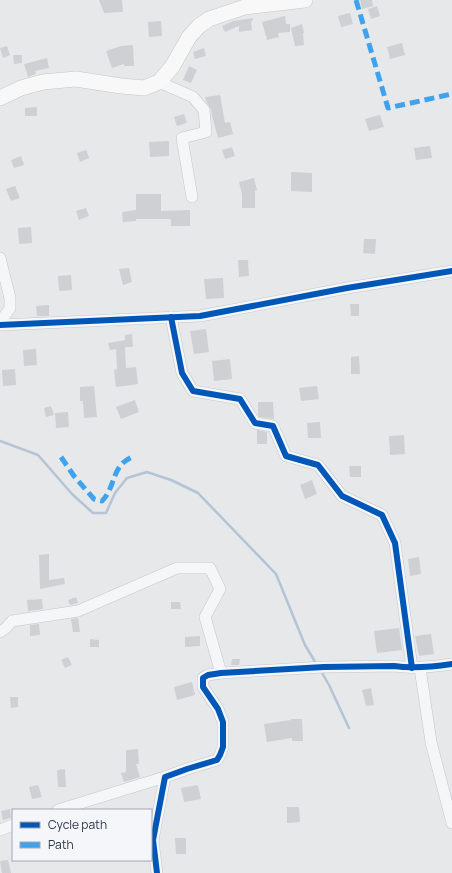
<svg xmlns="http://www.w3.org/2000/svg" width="452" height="873" font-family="Manrope,sans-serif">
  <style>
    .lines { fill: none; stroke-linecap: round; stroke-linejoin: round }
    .stream { stroke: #b4c4d5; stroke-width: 2.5 }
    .building { fill: #ced0d3 }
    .street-casing { stroke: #c4c6c8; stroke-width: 12 }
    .secondary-casing { stroke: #c4c6c8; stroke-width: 16 }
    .street { stroke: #f5f6f7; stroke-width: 11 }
    .secondary { stroke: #f8f8f8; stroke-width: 15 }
    .quiet { stroke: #3ea3ec; stroke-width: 5; stroke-dasharray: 10 5; stroke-linecap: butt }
    .cycleway-casing { stroke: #f4f6f9; stroke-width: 8 }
    .cycleway { stroke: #0057b8; stroke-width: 6 }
  </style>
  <rect width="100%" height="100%" fill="#e6e8ea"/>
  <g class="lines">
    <g class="stream">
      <polyline points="0,441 38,455 72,494 93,513 106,513 115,493 127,478 147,472 171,480 198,493 276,574 305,645 317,665"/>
      <polyline points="321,671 329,685 349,728"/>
    </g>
  </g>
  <g class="building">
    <polygon points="99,0 122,0 123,12 104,13"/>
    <polygon points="360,0 372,0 373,6 362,9"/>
    <polygon points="377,6 380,16 371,19 368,9"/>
    <polygon points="350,13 353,24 341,27 338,16"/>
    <polygon points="285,16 286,24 290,24 290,32 278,33 279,37 267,40 262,22"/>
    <polygon points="253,18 253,20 251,21 252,30 239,32 239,26 225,32 222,26 233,21"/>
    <polygon points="161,21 162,36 149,37 148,22"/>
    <polygon points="302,24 304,33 303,33 304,45 295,46 291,28"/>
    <polygon points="402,43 405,55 390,59 387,47"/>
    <polygon points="133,45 134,66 124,66 124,64 112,68 106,51 121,46"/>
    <polygon points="7,46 10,55 3,58 0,48"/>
    <polygon points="204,48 206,56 195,59 193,52"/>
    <polygon points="13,55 22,55 22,63 14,64"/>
    <polygon points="47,58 49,68 35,71 36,74 28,77 24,64"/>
    <polygon points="189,66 197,70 191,83 183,80"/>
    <polygon points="220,95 225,123 230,122 233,134 218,138 212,116 211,109 206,101 205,97"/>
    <polygon points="37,107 37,116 25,116 25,108"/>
    <polygon points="184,114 187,123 177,126 174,117"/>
    <polygon points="380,115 384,127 369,131 365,119"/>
    <polygon points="169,141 169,156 150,157 149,142"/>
    <polygon points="430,146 432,158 416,160 414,148"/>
    <polygon points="232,147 235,156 225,159 222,150"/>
    <polygon points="86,150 89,158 80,162 77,153"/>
    <polygon points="21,156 24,165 14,168 11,160"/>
    <polygon points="291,172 312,173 312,192 291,191"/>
    <polygon points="254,178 257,190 255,191 255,208 242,208 242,194 239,182"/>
    <polygon points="15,186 20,198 11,201 6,189"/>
    <polygon points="136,194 161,194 161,211 190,210 190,226 171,226 171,219 136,219 136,221 123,222 122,212 136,210"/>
    <polygon points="86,208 89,216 79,220 76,211"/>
    <polygon points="31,227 32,243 19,244 18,228"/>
    <polygon points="364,239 376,239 375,254 363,253"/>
    <polygon points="238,260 248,260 249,276 239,277"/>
    <polygon points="129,268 132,282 123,285 119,269"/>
    <polygon points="71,275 72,290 59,291 58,276"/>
    <polygon points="223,278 224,298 206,299 204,279"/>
    <polygon points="350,304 359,304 359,316 351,316"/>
    <polygon points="49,305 49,316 37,316 36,306"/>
    <polygon points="206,329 209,352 194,354 190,331"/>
    <polygon points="132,334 133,347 125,347 126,368 136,367 138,384 116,387 114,370 117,369 116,349 110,350 108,343 125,340 125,335"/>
    <polygon points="36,349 37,365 24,366 23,350"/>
    <polygon points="359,356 360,374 351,374 351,357"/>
    <polygon points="230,359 232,379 214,381 212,361"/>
    <polygon points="15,369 16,385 3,386 2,370"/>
    <polygon points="94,386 97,417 84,418 83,401 80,401 80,387"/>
    <polygon points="317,386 319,399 301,401 299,388"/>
    <polygon points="135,400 139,412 121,419 116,407"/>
    <polygon points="258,402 273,402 274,419 259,417 258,415"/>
    <polygon points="51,406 54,415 46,417 44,408"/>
    <polygon points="68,412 69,427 56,428 55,413"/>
    <polygon points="320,422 321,438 308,438 307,423"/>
    <polygon points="257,430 267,432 267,444 257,444"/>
    <polygon points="404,435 405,454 390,455 389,436"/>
    <polygon points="349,466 361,466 361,477 350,477"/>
    <polygon points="312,480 317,494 305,499 300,485"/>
    <polygon points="49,554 49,580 64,578 65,584 40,589 39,555"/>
    <polygon points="419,557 421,574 410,576 408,559"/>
    <polygon points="76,597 78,603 70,605 68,600"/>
    <polygon points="42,599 43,609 28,611 27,600"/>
    <polygon points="171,602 180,602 181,609 171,609"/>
    <polygon points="78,618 80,632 73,632 71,619"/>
    <polygon points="39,624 40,635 30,636 30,625"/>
    <polygon points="399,628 402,650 377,653 374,631"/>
    <polygon points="431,634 434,654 419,656 415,636"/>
    <polygon points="200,636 200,646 185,647 185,637"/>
    <polygon points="90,639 99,640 99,647 90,647"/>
    <polygon points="68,657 72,665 65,668 61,660"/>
    <polygon points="232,659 240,659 239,665 231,665"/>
    <polygon points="192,682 195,695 177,700 174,687"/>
    <polygon points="371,688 374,705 366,706 362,690"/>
    <polygon points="10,697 18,697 18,707 11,708"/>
    <polygon points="291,719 302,719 303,741 292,741 292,738 267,742 264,724 291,720"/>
    <polygon points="138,749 139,764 136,764 140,777 124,782 121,773 126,772 126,750"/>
    <polygon points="65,769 66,787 58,787 57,770"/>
    <polygon points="38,785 42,797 32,799 29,787"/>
    <polygon points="198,785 201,799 184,802 181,788"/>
    <polygon points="287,807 299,807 300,822 287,823"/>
    <polygon points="10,809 11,818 3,820 1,811"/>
    <polygon points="175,838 186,838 186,854 176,854"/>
    <polygon points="8,860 11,873 2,873 0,861"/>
  </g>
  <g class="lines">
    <g class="street-casing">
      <g id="street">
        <polyline points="159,82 193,97 204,110 206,132 182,138 192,197"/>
        <polyline points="0,258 10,298 10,308 0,323"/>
        <polyline points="171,317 182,373 193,391 240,399 255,423 273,426 286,456 318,465 342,496 382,515 395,543 412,668"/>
        <polyline points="0,325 200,316 347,288 452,271"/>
        <polyline points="0,632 6,628 12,621 78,611 177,568 210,568 220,589 205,617 221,673"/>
        <polyline points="420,668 431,742 452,823"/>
        <polyline points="58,810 165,777"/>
        <polyline points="0,830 13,825"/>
        <path d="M157,873l-4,-33 12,-63 22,-8 30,-9 3,-5 3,-8v-25l-5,-13 -15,-22v-9l5,-3 13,-2 103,-6 70,-1c20,3 38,1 58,-2"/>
      </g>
    </g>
    <g class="secondary-casing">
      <polyline id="secondary" points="0,98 21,88 43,82 76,79 121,86 144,88 159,82 172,67 189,37 199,26 209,19 245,7 305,0"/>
    </g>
    <use href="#street" class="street"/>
    <use href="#secondary" class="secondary"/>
    <g class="quiet">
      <polyline points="356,0 388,108 452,94"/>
      <path d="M61,457l13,19 20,23 8,2c14,-14 9,-35 30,-44"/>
    </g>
    <g class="cycleway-casing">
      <g id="cycleway">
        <polyline points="171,317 182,373 193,391 240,399 255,423 273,426 286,456 318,465 342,496 382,515 395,543 412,668"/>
        <polyline points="0,325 200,316 347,288 452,271"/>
        <path d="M157,873l-4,-33 12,-63 22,-8 30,-9 3,-5 3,-8v-25l-5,-13 -15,-22v-9l5,-3 13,-2 103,-6 70,-1c20,3 38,1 58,-2"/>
      </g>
    </g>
    <use href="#cycleway" class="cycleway"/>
  </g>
  <rect x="12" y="809" width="140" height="52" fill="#f4f6f9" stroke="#a4a8b1"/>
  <rect x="20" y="822" width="20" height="6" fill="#0057b8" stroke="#a4a8b1"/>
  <text x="48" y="829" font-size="12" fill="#2b3445">Cycle path</text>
  <rect x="20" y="842" width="20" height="6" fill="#3ea3ec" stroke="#a4a8b1"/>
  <text x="48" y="849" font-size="12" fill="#2b3445">Path</text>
</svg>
